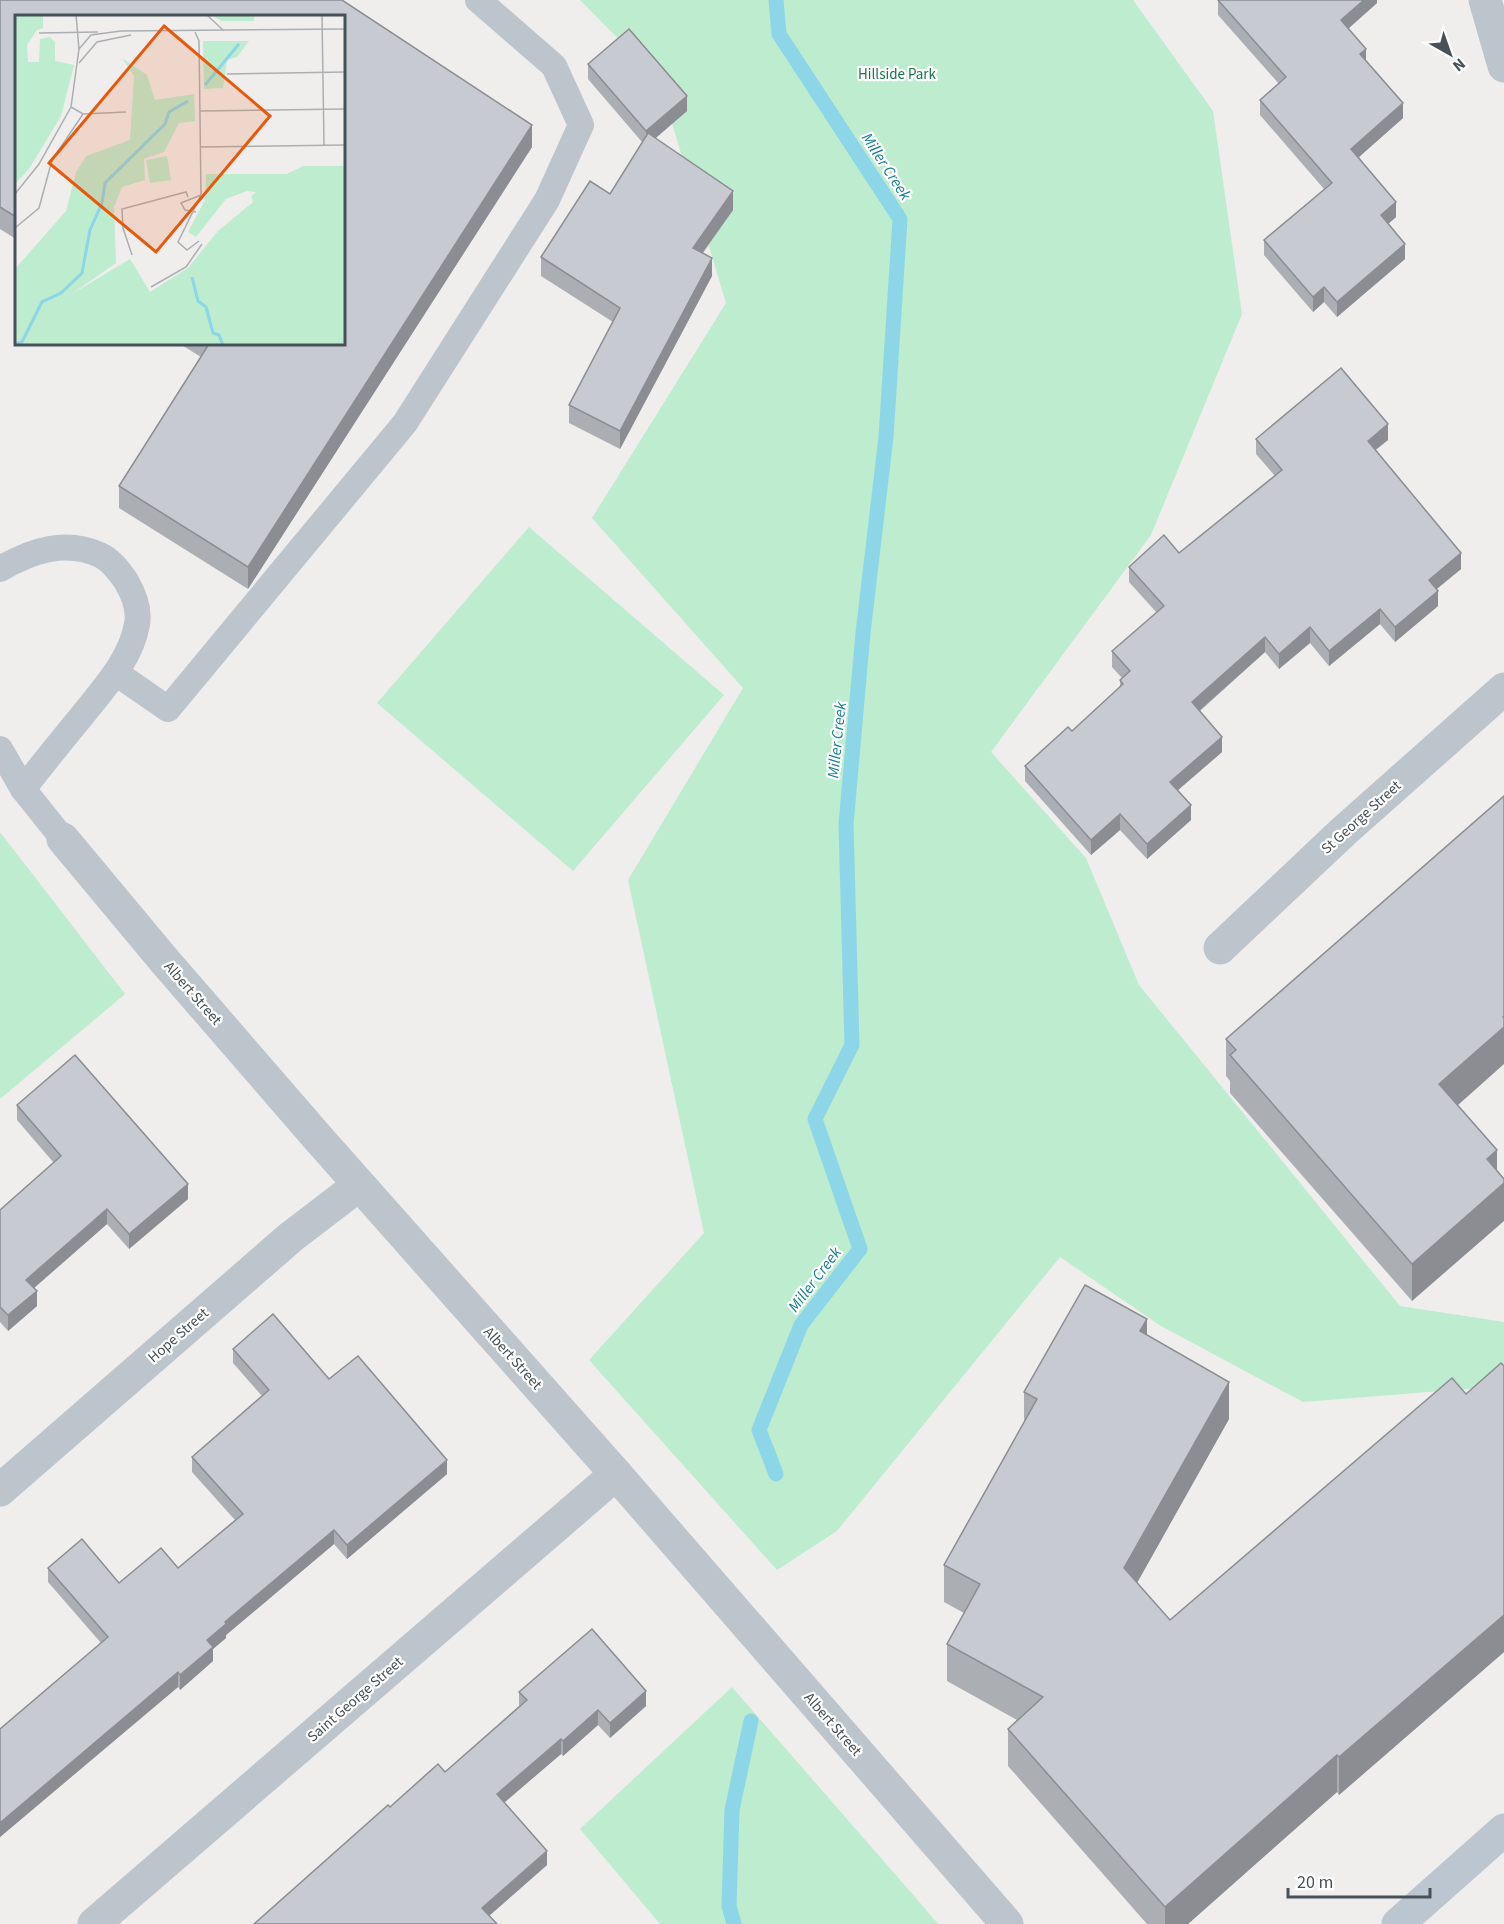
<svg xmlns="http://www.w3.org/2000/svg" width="1504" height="1924" font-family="'Source Sans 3',sans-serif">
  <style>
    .green { fill: #bdeccf }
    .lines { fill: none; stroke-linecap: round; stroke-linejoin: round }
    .stream { stroke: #8dd6e7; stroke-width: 15 }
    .service { stroke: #bcc5cc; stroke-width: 26 }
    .minor { stroke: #bcc5cc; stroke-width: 33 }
    .secondary { stroke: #bcc6d0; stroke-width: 33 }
    .wall { fill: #abaeb3 }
    .shaded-wall { fill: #8b8d92 }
    .building { fill: #c7cad0; stroke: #8b8d92; stroke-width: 1.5 }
    .labels { text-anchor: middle; stroke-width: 4.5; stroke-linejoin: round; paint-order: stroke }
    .park-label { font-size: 15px; fill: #1b7747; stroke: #fff }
    .street-label { font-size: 15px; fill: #47515a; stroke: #fff }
    .water-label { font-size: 16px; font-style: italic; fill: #147f99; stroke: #fff }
    .inset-river { fill: none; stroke: #8dd6e7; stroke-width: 3 }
    .inset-road { fill: none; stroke: #acafb2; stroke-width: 1.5 }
    .view { fill: #e8590c; fill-opacity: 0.15; stroke: #e8590c; stroke-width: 3 }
    .inset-edge { fill: none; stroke: #47515a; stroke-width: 3 }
  </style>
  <rect width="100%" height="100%" fill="#f0eded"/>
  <g class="green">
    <polygon points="580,0 1133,0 1213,111 1242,314 1151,535 991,752 1086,858 1139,985 1400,1306 1504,1322 1504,1386 1303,1402 1161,1326 1060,1257 837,1531 777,1570 589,1360 704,1233 628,880 743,688 592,518 726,303 659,80"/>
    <polygon points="529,527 724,695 573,871 377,703"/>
    <polygon points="0,832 125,994 0,1099"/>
    <polygon points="732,1687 921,1904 938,1924 660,1924 580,1829"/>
  </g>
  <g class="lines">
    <g class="stream">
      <polyline points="776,0 779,34 900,219 886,437 863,633 846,824 852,1045 815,1119 860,1249 801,1325 759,1430 776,1474"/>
      <polyline points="734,1924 729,1906 732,1810 751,1721"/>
    </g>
    <g class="service">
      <path d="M0,569c31,-18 65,-30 100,-14 11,5 19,16 26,26 7,12 14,28 11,43 -6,36 -34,65 -56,93 -20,24 -39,48 -58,72"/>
      <polyline points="116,673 168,709 405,423 547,200 581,125 554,66 478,0"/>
      <polyline points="0,749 23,789 63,839"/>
    </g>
    <g class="minor">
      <polyline points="1485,0 1504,66"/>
      <polyline points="63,839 163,959 318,1138 616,1474 1007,1924"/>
      <polyline points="1220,948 1344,831 1504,689"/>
      <polyline points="0,1490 291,1237 359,1185"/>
      <polyline points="94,1924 616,1474"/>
    </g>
    <polyline class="secondary" points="1398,1924 1504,1830"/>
  </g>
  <g class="wall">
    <polygon points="0,0 532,147 248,589 119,508 119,486 201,357 180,344 344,344 16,16 16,239 0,229"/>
    <polygon points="1218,0 1377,0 1377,3 1349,28 1366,61 1403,118 1359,157 1396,217 1388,224 1405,259 1337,317 1324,302 1313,312 1264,255 1264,240 1324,189 1260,115 1260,100 1279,84 1218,15"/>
    <polygon points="588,64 687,111 656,138 733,210 703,253 712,276 620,449 569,423 569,405 613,322 541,276 541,257 610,194 642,142 588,79"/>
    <polygon points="1256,439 1388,440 1375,450 1461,569 1437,589 1438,606 1395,642 1380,624 1329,666 1310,643 1279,669 1265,652 1200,711 1222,752 1178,790 1191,820 1147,859 1120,830 1091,855 1025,781 1025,766 1072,731 1120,687 1120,680 1122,678 1112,667 1112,651 1157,613 1129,582 1129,567 1179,553 1275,476 1256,454"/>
    <polygon points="1226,1039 1458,1105 1497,1171 1412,1301 1230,1093 1230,1081 1226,1076"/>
    <polygon points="17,1105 188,1199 129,1249 107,1224 34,1288 37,1306 8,1331 0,1322 0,1210 54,1163 17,1120"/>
    <polygon points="1147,1335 1229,1419 1137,1583 1170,1620 1466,1394 1504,1366 1504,1652 1339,1795 1337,1792 1188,1924 1147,1924 1008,1766 1008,1729 1017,1720 947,1681 947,1644 964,1613 944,1602 944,1565 1024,1422 1024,1392"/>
    <polygon points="233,1349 329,1379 447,1474 347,1559 334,1544 226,1635 226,1638 213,1649 213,1661 180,1690 178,1687 0,1837 0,1729 101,1643 48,1582 48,1568 119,1583 178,1568 235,1520 192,1472 192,1457 262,1396 233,1363"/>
    <polygon points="519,1692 646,1706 610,1738 598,1725 563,1756 561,1754 504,1802 547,1865 489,1916 390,1807 445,1772 519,1706"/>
  </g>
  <g class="shaded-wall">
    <polygon points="1364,0 1377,0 1377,3 1341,35 1341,20"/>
    <polygon points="1366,49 1366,64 1360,54"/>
    <polygon points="687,96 687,111 646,146 646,131"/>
    <polygon points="1403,103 1403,118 1351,164 1351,149"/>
    <polygon points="532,125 532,147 248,589 248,567"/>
    <polygon points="733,191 733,210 693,266 693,248"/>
    <polygon points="1396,202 1396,217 1381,230 1381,215"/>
    <polygon points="1405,244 1405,259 1337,317 1337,302"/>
    <polygon points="712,258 712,276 620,449 620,431"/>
    <polygon points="1324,287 1324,302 1313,312 1313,297"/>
    <polygon points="1388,424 1388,440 1368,456 1368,441"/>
    <polygon points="1461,553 1461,569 1429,595 1429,580"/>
    <polygon points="1438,591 1438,606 1395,642 1395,627"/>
    <polygon points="1380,609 1380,624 1329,666 1329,651"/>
    <polygon points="1310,627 1310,643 1279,669 1279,654"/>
    <polygon points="1265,637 1265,652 1192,717 1192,702"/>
    <polygon points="1222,737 1222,752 1170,797 1170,782"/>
    <polygon points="1191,805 1191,820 1147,859 1147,844"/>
    <polygon points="1120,814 1120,830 1091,855 1091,840"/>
    <polygon points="1504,1016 1504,1064 1439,1122 1439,1084"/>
    <polygon points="1497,1150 1497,1188 1487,1159"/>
    <polygon points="1504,1183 1504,1221 1412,1301 1412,1264"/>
    <polygon points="188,1184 188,1199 129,1249 129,1234"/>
    <polygon points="107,1209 107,1224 26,1295 26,1280"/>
    <polygon points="37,1291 37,1306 8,1331 8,1315"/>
    <polygon points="1147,1319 1147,1357 1140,1331"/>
    <polygon points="1229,1382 1229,1419 1124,1606 1124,1568"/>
    <polygon points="447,1460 447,1474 347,1559 347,1545"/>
    <polygon points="334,1530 334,1544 226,1635 226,1638 213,1649 213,1661 180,1690 180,1675 207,1640 225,1622"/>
    <polygon points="1504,1601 1504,1652 1339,1795 1339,1757"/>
    <polygon points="178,1672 178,1687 0,1837 0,1823"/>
    <polygon points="646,1691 646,1706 610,1738 610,1723"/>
    <polygon points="598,1710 598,1725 563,1756 563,1741"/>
    <polygon points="561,1739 561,1754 497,1809 497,1794"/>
    <polygon points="1337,1755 1337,1792 1188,1924 1165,1924 1165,1907"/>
    <polygon points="547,1851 547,1865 482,1922 482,1908"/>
  </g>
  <g class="building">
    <polygon points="0,0 342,0 532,125 248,567 119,486 209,344 344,344 344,16 16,16 16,217 0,207"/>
    <polygon points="1218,0 1364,0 1341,20 1366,49 1360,54 1403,103 1351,149 1396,202 1381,215 1405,244 1337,302 1324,287 1313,297 1264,240 1332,183 1260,100 1286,77"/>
    <polygon points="629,29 687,96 646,131 588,64"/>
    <polygon points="648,133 733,191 693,248 712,258 620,431 569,405 620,308 541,257 590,181 610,194"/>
    <polygon points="1341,368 1388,424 1368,441 1461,553 1429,580 1438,591 1395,627 1380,609 1329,651 1310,627 1279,654 1265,637 1192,702 1222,737 1170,782 1191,805 1147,844 1120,814 1091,840 1025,766 1068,727 1072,731 1123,684 1120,680 1130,671 1112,651 1164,606 1129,567 1164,535 1179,553 1282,470 1256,439"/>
    <polygon points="1504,796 1504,1016 1503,1017 1504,1018 1504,1027 1439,1084 1497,1150 1487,1159 1504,1179 1504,1183 1412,1264 1230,1055 1236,1050 1226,1039"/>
    <polygon points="75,1055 188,1184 129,1234 107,1209 26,1280 37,1291 8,1315 0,1307 0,1210 61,1156 17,1105"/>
    <polygon points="1085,1285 1147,1319 1140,1331 1229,1382 1124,1568 1170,1620 1452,1378 1466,1394 1501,1363 1504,1366 1504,1615 1339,1757 1337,1755 1165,1907 1008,1729 1043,1697 947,1644 980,1584 944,1565 1037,1399 1024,1392"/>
    <polygon points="273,1314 329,1379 358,1356 447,1460 347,1545 334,1530 225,1622 226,1624 207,1640 213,1647 180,1675 178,1672 0,1823 0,1729 108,1637 48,1568 82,1539 119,1583 161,1548 178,1568 243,1514 192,1457 269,1390 233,1349"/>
    <polygon points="592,1629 646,1691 610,1723 598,1710 563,1741 561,1739 497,1794 547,1851 482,1908 497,1924 254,1924 388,1805 390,1807 438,1764 445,1772 527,1700 519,1692"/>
  </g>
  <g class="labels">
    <g class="park-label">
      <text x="897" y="79">Hillside Park</text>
    </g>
    <g class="street-label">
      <text transform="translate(1361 817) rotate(-42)" y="5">St George Street</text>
      <text transform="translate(193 993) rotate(49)" y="5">Albert Street</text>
      <text transform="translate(178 1335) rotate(-41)" y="5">Hope Street</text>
      <text transform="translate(513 1358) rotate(48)" y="5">Albert Street</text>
      <text transform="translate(355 1699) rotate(-41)" y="5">Saint George Street</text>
      <text transform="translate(833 1724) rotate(49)" y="5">Albert Street</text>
    </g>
    <g class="water-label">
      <text transform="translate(887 166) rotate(57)" y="6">Miller Creek</text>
      <text transform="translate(836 740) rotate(-84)" y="6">Miller Creek</text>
      <text transform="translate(814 1279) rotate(-53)" y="6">Miller Creek</text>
    </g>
  </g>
  <g transform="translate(15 15)">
    <rect width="330" height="330" fill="#f0eded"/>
    <path d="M0,0h28v13l-6,2 -10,15 1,17h11l1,-23 10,-2 5,5v19l19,4 -13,51 -32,53 -14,15zM197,0h42v6h-33zM188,26h46l-12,16 -10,3 -4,28 -19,1zM107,43l25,17 8,25 39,-6 1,27 -16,2 -15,29 -20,7 1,21 -23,7 -8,20 2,56 -46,32 60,-36 20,33 38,-24 30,-37 35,-29 -2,-6 5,-4 -9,-1 -21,8 -30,38 -8,-5 17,-32 1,-26h81l16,-8h42v179h-330v-76l51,-58 10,-39 10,-16 44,-16 4,-64zM152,141l4,24 -21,3 -4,-23z" fill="#bdeccf"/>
    <path class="inset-river" d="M190,70l34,-41M177,262l6,24 8,6 7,26 6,2 4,10M0,329l7,-2 20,-40 19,-9 21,-20 8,-43 12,-27 3,-20 60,-59 4,-12 19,-11"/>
    <path class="inset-road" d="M61,0l3,34M192,0l17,16M307,0l2,130M180,17l4,9 2,154 -23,47 9,8 12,-9M24,18l59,-1M64,48l18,-21 34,-7M212,59l118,-2M56,92l12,7 43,-2M185,96l145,-2M186,132l144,-2M0,179l24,-30 32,-57 8,-58 12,-14 30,-4 224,-2M181,197l-11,-2 -4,-7 20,-8M0,213l24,-20 13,-48 31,-46M117,240l-9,-27 -1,-19 64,-17 2,5M136,272l35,-20 16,-23"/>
    <path class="view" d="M149,11l106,90 -114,136 -107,-89z"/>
    <rect width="330" height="330" class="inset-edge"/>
  </g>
  <g transform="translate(1450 54) rotate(140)" stroke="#ffffff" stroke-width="4.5" paint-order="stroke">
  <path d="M0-4.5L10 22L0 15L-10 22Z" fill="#47515a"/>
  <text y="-9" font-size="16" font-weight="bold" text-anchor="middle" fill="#47515a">N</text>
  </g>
  <path d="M1288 1888v9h142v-9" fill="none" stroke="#47515a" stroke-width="3"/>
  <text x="1297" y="1888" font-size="18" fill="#47515a" stroke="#ffffff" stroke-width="4.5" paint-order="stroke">20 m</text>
</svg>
